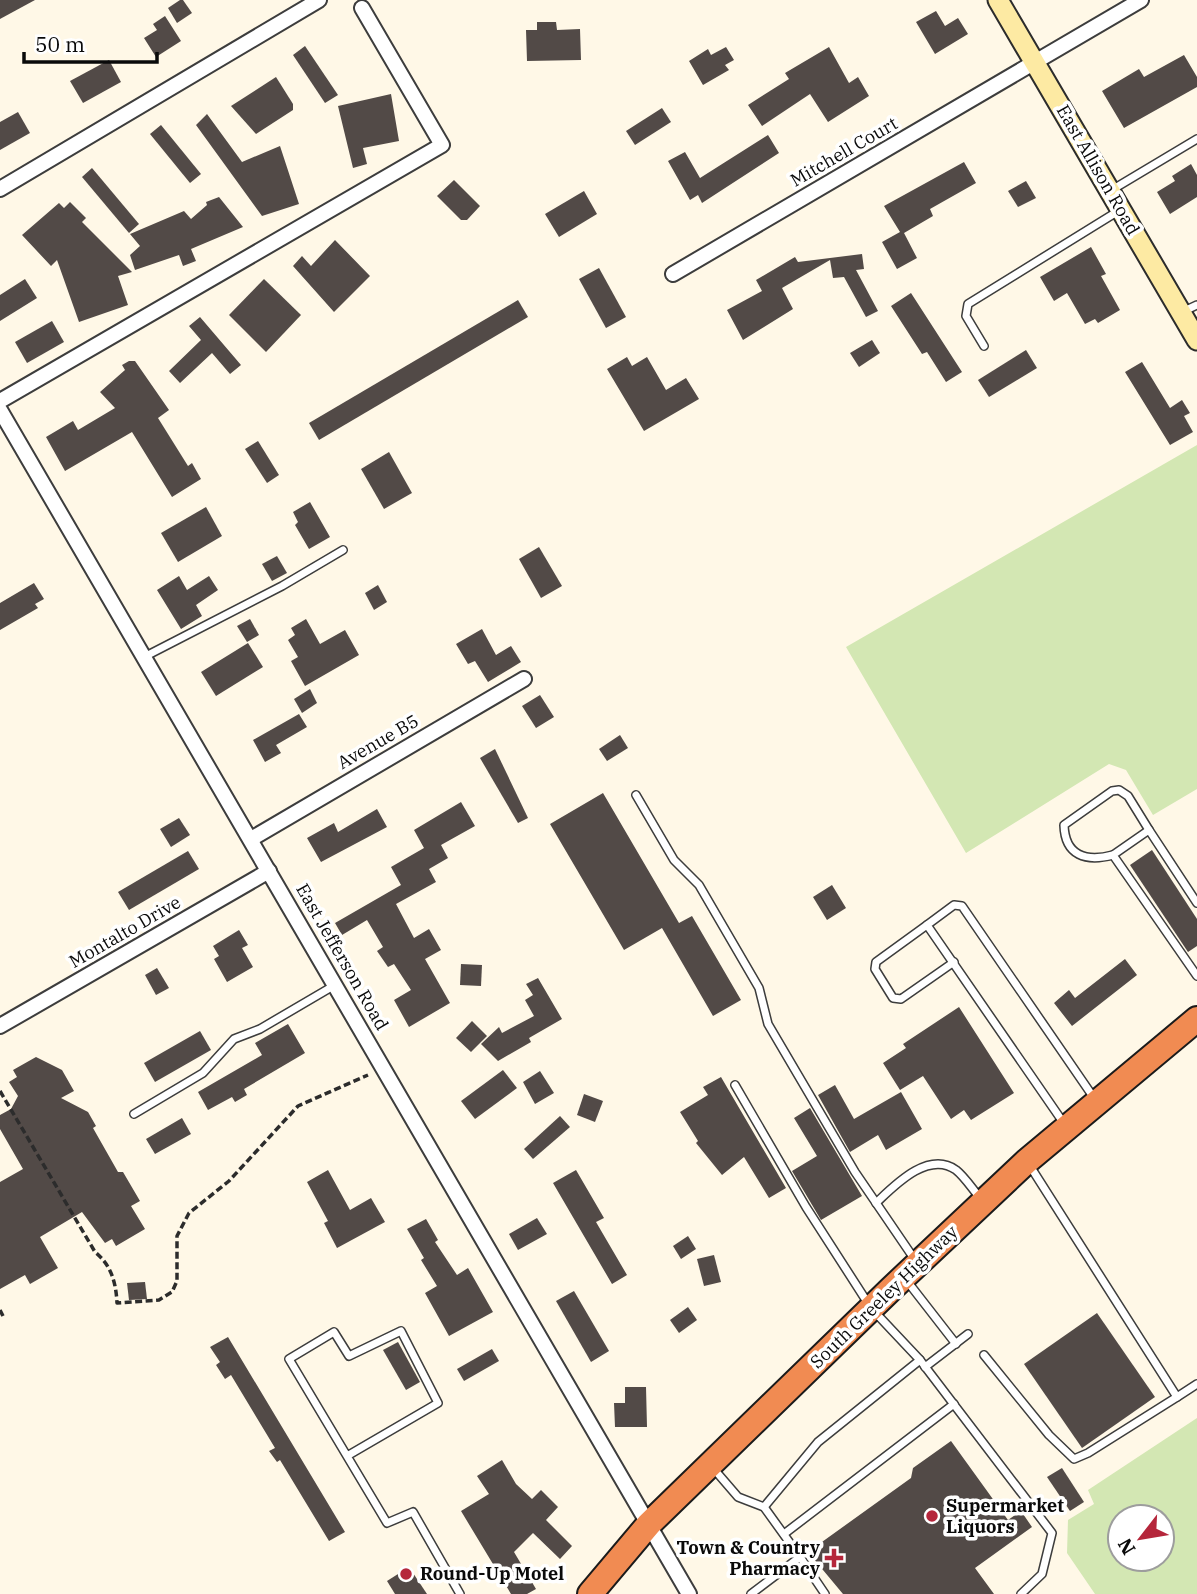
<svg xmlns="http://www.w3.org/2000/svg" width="1197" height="1594" font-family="'IBM Plex Serif',serif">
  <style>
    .green { fill: #d3e7b3; fill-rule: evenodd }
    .building { fill: #524a47 }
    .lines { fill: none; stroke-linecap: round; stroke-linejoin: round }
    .lane-casing { stroke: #3d3d3d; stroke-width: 10 }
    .street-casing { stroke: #3d3d3d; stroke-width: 18 }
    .secondary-casing { stroke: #2c2c2c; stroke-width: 23 }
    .highway-casing { stroke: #1b1b1b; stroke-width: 28 }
    .path { stroke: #2c2c2c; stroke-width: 3.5; stroke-dasharray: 7 3.5; stroke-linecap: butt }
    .lane { stroke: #fff; stroke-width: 7 }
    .street { stroke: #fff; stroke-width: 14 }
    .secondary { stroke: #fdeaa3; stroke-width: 19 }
    .highway { stroke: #f18b52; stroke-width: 24 }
    .poi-dot { fill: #b5263b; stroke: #fff; stroke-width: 2.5 }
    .labels { text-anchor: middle; stroke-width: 7; stroke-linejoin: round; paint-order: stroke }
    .street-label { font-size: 18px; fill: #0a0a0a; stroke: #fff }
    .poi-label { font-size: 18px; font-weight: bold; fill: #0a0a0a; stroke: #fff; text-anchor: start }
  </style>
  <rect width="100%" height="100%" fill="#fff8e7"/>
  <g class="green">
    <polygon points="1197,445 1197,789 1153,815 1126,770 1109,764 966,853 846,647"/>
    <path d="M1197,1418v176h-102l-28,-41 1,-33 26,-16 -6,-14zM1162,1517v42h-42v-42z"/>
  </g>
  <g class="building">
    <polygon points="0,0 35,0 0,19"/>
    <polygon points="180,0 183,0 192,13 177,23 168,8"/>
    <polygon points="936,11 945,26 958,18 968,34 935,54 916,22"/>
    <polygon points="165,16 181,41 156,57 144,38 157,30 153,24"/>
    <polygon points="537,22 556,22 557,30 580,29 581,60 527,61 526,30 537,30"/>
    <polygon points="305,46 338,95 325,103 293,55"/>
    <polygon points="726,47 734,60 725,65 729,70 703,85 689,61 708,49 711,55"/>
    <polygon points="829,47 849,83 858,77 869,96 828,122 810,94 762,126 748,105 789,79 785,73"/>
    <polygon points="1184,55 1197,77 1197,87 1124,128 1102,91 1139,69 1144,77"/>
    <polygon points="109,60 121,82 83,103 70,81"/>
    <polygon points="276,77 293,104 293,110 256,134 231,106"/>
    <polygon points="391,94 399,141 363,148 367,164 353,168 338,106"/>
    <polygon points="662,108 671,122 635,145 626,131"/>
    <polygon points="18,112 30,133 0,150 0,122"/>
    <polygon points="207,114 242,162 280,146 299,204 262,216 196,125"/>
    <polygon points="161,125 201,174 190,183 150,134"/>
    <polygon points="768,135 779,153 702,203 698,195 690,200 668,161 685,152 700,178"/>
    <polygon points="964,162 976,183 930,209 933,216 904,233 917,258 897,269 882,242 900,232 884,206"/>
    <polygon points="1191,164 1197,175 1197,197 1170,214 1157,192 1175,181 1172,176"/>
    <polygon points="92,168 139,224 129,233 82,177"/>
    <polygon points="454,180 480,206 467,220 461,220 437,196"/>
    <polygon points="1026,181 1036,198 1018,207 1008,191"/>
    <polygon points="584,191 597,214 559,237 545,214"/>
    <polygon points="219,197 243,227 191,249 196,261 183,266 179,255 135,270 130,255 140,246 130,234 184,211 191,219 207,205 206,202"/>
    <polygon points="70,202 86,218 82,222 132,272 118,276 128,305 79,322 57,260 51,266 22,235 59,203 64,208"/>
    <polygon points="335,240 370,276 334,312 293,266 302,256 311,266"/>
    <polygon points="1091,247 1106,274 1101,276 1120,310 1098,323 1095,319 1085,324 1067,293 1054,301 1040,277"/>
    <polygon points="862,254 864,269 856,270 878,311 866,317 844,277 833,278 830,260 782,288 793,309 743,340 727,310 762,291 756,280 795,257 798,262"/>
    <polygon points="599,268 626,317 606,328 579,279"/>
    <polygon points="25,279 37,298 0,321 0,295"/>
    <polygon points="264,279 301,315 266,352 229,315"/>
    <polygon points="911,293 962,372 946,382 927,352 922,354 891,306"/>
    <polygon points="518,300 528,317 319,440 309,423"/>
    <polygon points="200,317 241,365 230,374 212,353 180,383 169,371 201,340 189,326"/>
    <polygon points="52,321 64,342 27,363 15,342"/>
    <polygon points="872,340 880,353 859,367 850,353"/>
    <polygon points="1026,350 1037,368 989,397 978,380"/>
    <polygon points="627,357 632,366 647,357 666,390 686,378 699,399 644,431 607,369"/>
    <polygon points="129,361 135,361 169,410 158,418 188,466 192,463 201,479 172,497 132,432 65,471 46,437 73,421 78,430 115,408 100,392 125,370 122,365"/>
    <polygon points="1142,362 1170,408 1182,400 1190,413 1184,416 1193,432 1170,445 1125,372"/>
    <polygon points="258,441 279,475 267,483 245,449"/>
    <polygon points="389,452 412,493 384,509 361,469"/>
    <polygon points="310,502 330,537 309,549 295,525 298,522 293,512"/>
    <polygon points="206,507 222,536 178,562 161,533"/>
    <polygon points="539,547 562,586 541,598 519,559"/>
    <polygon points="277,556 287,573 272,581 262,564"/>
    <polygon points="179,576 187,590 209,576 218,590 196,605 202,616 181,629 157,590"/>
    <polygon points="34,583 44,599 35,604 38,608 0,630 0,603"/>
    <polygon points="378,585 387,602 374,610 365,593"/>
    <polygon points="250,619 259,635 247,642 237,626"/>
    <polygon points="306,619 320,644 345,630 359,655 305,686 291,661 298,657 288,640 295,635 291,628"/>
    <polygon points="482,629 496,655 511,646 521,662 488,682 475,661 468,664 456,644"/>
    <polygon points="248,643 263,667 216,696 201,672"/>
    <polygon points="310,689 317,703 302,713 294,699"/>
    <polygon points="540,695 554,717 536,728 522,706"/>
    <polygon points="299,714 307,727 276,745 281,753 265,762 253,740"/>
    <polygon points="620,735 628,748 607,761 599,749"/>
    <polygon points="495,749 528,818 518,823 480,758"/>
    <polygon points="603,793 679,923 692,916 741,1000 713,1016 662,928 624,950 550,824"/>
    <polygon points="461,802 475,826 441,845 448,858 429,869 436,882 396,904 414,938 429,929 441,950 425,959 450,1003 409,1027 394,1000 411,990 394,964 388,967 377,951 383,947 367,920 342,935 335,923 401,885 391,867 424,848 414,830"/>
    <polygon points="377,809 387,827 321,862 307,838 334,823 338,832"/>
    <polygon points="179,818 190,835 171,847 160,829"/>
    <polygon points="1152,850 1197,919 1197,946 1188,952 1130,865"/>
    <polygon points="188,851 199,869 129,910 118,892"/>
    <polygon points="832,885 846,908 827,920 813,897"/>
    <polygon points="239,930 248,945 242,948 253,967 227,982 214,959 219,956 213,946"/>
    <polygon points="1125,959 1137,975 1072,1026 1054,1003 1069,990 1075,998"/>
    <polygon points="461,964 482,965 481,986 460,985"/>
    <polygon points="157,968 169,988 156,995 145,975"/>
    <polygon points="538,978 562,1019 529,1038 531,1042 498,1061 481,1044 499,1027 502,1033 534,1016 525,1000 533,995 526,984"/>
    <polygon points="959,1007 1014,1093 971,1120 964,1110 951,1119 923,1076 900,1090 883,1063 906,1048 903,1044"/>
    <polygon points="472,1021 487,1036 471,1052 456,1038"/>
    <polygon points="288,1024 305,1053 244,1089 247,1095 235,1102 232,1097 208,1110 198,1092 262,1055 255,1043"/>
    <polygon points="200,1031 211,1050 155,1082 144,1063"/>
    <polygon points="36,1057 62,1070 74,1091 61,1098 88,1112 96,1126 93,1128 118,1172 123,1172 140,1201 131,1206 145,1229 116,1246 112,1239 105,1243 82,1212 40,1237 58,1268 30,1284 25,1275 0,1289 0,1182 23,1169 0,1129 0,1115 11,1109 18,1096 9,1082 17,1077 13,1070"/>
    <polygon points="503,1070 517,1088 475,1119 461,1101"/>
    <polygon points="540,1071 554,1093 535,1104 523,1082"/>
    <polygon points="721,1077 786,1188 769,1198 744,1157 722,1175 696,1143 698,1141 680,1112 708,1095 703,1087"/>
    <polygon points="835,1085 854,1119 901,1092 922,1129 886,1150 878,1135 850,1152 818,1095"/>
    <polygon points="584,1094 603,1101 595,1122 577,1115"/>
    <polygon points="810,1108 862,1196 821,1220 792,1171 817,1156 794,1118"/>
    <polygon points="560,1116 570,1127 533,1159 524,1149"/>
    <polygon points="182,1118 191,1134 155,1154 146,1139"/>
    <polygon points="328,1170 350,1210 371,1198 385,1222 337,1248 324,1223 328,1221 307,1182"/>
    <polygon points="576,1170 604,1218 596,1222 627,1275 612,1284 553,1183"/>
    <polygon points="537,1218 547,1234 518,1250 509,1234"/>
    <polygon points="426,1219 438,1240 435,1242 457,1275 468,1268 493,1312 449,1336 425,1293 437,1286 421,1260 424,1258 407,1229"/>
    <polygon points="688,1236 696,1249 681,1259 673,1246"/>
    <polygon points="714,1255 721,1282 704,1286 697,1259"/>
    <polygon points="145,1282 147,1299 129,1300 127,1283"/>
    <polygon points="574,1291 609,1351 591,1362 556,1301"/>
    <polygon points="688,1307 697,1320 679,1333 670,1320"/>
    <polygon points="1097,1313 1155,1397 1082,1448 1024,1364"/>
    <polygon points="228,1337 345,1532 329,1541 280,1460 277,1462 269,1451 275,1448 231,1375 225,1379 216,1365 220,1362 210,1347"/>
    <polygon points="398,1342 420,1382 406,1390 383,1350"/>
    <polygon points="492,1349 499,1361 464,1381 457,1369"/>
    <polygon points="625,1387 646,1387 647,1427 615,1427 614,1403 625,1403"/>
    <polygon points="951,1441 1008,1520 1021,1511 1032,1527 975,1568 994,1594 843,1594 808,1552 911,1478 913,1468"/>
    <polygon points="502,1460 516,1484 532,1499 541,1490 558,1507 546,1520 572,1546 560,1559 533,1533 514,1552 536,1589 527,1594 511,1594 461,1511 489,1494 477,1476"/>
    <polygon points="1062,1468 1084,1502 1070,1511 1047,1477"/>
    <polygon points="409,1567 427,1594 395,1594 387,1581"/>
  </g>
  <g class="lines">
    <g class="lane-casing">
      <g id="lane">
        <polyline points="1110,191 1197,139"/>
        <polyline points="1182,312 1197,305"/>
        <polyline points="984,346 966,316 968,304 1120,210"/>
        <polyline points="144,657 282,586 343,550"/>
        <polyline points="636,795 674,860 699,885 759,988 768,1024 855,1172 915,1260"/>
        <path d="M1113,855c-27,7 -48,1 -49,-30l48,-34 7,-1 9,6 21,34"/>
        <polyline points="1197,903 1149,830 1113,855 1197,976"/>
        <polyline points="927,925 876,962 875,969 893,998 901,999 954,962"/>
        <polyline points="735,1085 806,1207 871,1308 920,1360 1052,1533 1042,1574 1021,1594"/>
        <polyline points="134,1114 203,1073 234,1039 260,1029 335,985"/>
        <polyline points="1065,1125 927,925 954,905 962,906 1094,1098"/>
        <polyline points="1030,1166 1177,1397 1197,1384"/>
        <path d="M876,1203c18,-17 52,-53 80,-33 9,7 17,20 25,29"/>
        <polyline points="907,1281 956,1344"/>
        <polyline points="984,1355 1049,1435 1074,1459 1088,1453 1177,1397"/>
        <polyline points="925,1367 968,1334"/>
        <polyline points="347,1456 438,1403 401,1331 349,1356 334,1332 289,1359 387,1523 413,1512 460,1594"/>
        <polyline points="713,1468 738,1497 764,1507 800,1557 751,1594"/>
        <polyline points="764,1507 818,1442 920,1360"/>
        <polyline points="784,1534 954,1404"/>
        <polyline points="800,1557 825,1594"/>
      </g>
    </g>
    <g class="street-casing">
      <g id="street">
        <polyline points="0,189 319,0"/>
        <polyline points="673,274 1141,0"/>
        <polyline points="0,401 442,145 362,8"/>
        <polyline points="0,410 689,1594"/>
        <polyline points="251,839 524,679"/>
        <polyline points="0,1026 269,871"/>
      </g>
    </g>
    <g class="secondary-casing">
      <polyline id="secondary" points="998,0 1197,340"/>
    </g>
    <g class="highway-casing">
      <polyline id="highway" points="590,1594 649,1524 891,1289 1027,1161 1197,1019"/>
    </g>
    <g class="path">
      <path d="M0,1091l95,161c16,13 21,30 22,51l42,-3 13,-8 5,-11v-45l12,-23 40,-32 69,-75 70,-31"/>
      <polyline points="0,1310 3,1316"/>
    </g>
    <use href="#lane" class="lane"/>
    <use href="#street" class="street"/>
    <use href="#secondary" class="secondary"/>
    <use href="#highway" class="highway"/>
  </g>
  <g class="poi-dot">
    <circle cx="932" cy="1516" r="7"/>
    <path d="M830.5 1547.5h7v7h7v7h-7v7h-7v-7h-7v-7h7z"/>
    <circle cx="406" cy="1574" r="7"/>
  </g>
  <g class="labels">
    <g class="street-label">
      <text transform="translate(844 152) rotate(-30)" y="6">Mitchell Court</text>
      <text transform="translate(1098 170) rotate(60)" y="6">East Allison Road</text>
      <text transform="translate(378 742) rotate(-30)" y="6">Avenue B5</text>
      <text transform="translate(125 932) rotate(-30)" y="6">Montalto Drive</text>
      <text transform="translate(342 957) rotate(60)" y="6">East Jefferson Road</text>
      <text transform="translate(884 1297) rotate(-44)" y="6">South Greeley Highway</text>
    </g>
    <g class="poi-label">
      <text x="946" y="1512">Supermarket<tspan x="946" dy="21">Liquors</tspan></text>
      <text x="820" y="1554" text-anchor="end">Town &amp; Country<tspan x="820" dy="21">Pharmacy</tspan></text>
      <text x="420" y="1580">Round-Up Motel</text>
    </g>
  </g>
  <g transform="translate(1141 1538) rotate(239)"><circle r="33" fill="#ffffff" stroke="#9d9d9d" stroke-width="2"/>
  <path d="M0-5L12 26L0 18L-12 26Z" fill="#b5263b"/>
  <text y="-10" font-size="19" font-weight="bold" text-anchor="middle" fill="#0a0a0a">N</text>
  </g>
  <path d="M24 52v10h133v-10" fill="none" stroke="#0a0a0a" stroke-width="3.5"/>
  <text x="35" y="52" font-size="21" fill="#0a0a0a" stroke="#ffffff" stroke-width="5" paint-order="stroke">50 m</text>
</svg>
